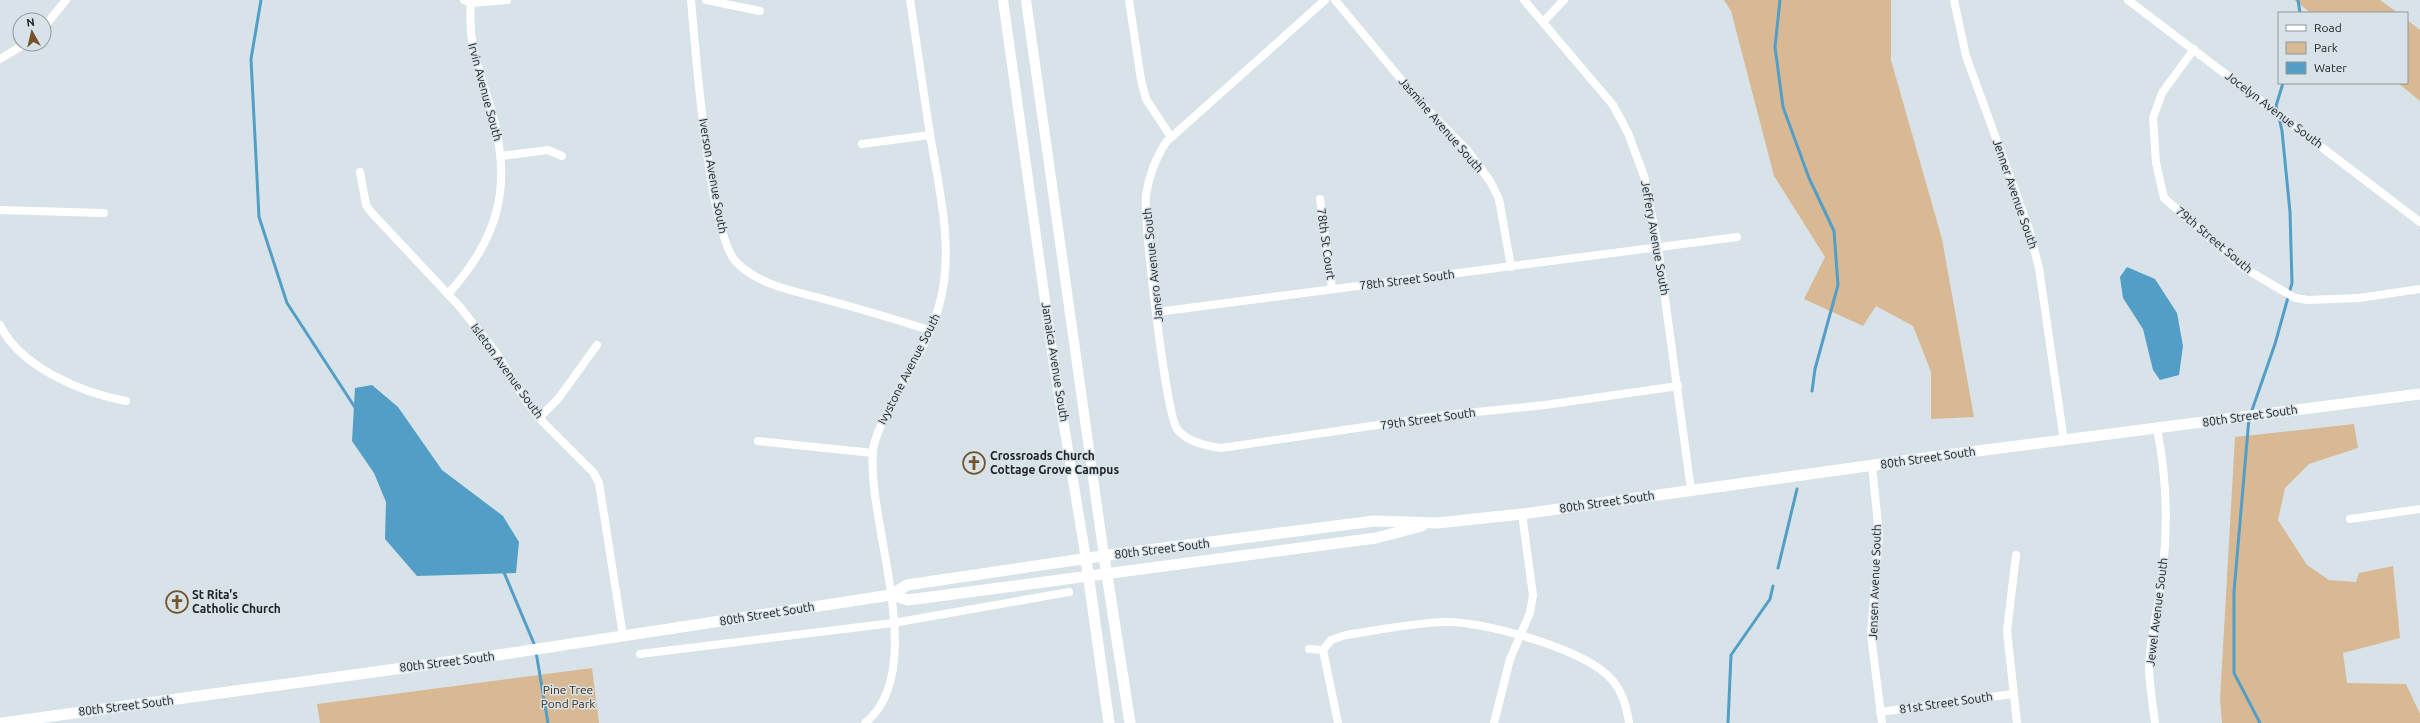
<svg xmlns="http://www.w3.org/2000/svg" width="2420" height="723" font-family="Ubuntu,sans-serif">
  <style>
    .green { fill: #d9b994 }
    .water { fill: #539ec6 }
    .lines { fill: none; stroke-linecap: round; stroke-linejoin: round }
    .stream { stroke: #539ec6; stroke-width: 3 }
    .minor { stroke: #fff; stroke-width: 8 }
    .tertiary { stroke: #fff; stroke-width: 10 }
    .secondary { stroke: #fff; stroke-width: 11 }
    .labels { text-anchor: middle; stroke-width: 3; stroke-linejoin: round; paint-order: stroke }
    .street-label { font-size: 12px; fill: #202426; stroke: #d8e3e9 }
    .poi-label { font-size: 12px; font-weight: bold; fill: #202426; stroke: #d8e3e9; text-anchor: start }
    .park-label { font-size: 12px; fill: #3f2b10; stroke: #d8e3e9 }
  </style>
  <rect width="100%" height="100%" fill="#d8e3e9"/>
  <g class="green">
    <polygon points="1724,0 1891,0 1891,60 1942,239 1974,417 1931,419 1931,372 1913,326 1876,306 1863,326 1804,299 1825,257 1774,176 1731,11"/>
    <polygon points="2294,0 2380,0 2398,13 2311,13"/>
    <polygon points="2407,20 2420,30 2420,101 2398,83 2407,83"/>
    <polygon points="2354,424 2358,448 2309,464 2285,488 2278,520 2307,565 2329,580 2356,582 2359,573 2393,566 2400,638 2343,653 2347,683 2406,684 2420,714 2420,723 2222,723 2220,699 2235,437"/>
    <polygon points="592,668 599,723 320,723 317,704"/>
  </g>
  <g class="water">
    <polygon points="2127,267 2155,279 2177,313 2183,346 2179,375 2160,380 2153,370 2143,329 2123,298 2120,277"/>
    <polygon points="372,385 398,407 442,470 503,516 519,542 516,573 417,576 385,539 386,502 374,473 352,441 355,388"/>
  </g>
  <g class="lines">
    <g class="stream">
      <polyline points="261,0 251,59 259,217 287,303 356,409"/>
      <polyline points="1780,0 1775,47 1783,107 1809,178 1834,231 1838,285 1815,369 1812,391"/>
      <polyline points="2298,0 2300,13"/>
      <polyline points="2278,112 2276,106 2283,83"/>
      <polyline points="2251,413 2275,344 2292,283 2290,212 2282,131 2279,117"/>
      <polyline points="2249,418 2234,592 2234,673 2260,723"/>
      <polyline points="1778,568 1797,489"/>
      <polyline points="503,570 535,646"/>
      <polyline points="536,652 548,723"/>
      <polyline points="1728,723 1731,655 1770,599 1773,586"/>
    </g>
    <g class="minor">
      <polyline points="464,0 471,3 507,0"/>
      <path d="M691,0c4,45 18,237 46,263 27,25 60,28 94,38 33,9 66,19 98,29"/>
      <polyline points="706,0 760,11"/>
      <polyline points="1129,0 1141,80 1146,99 1171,137"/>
      <path d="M1325,0l-159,142c-11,17 -17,33 -20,53 -3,24 20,219 31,234 10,13 29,17 44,19l225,-33 99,-10 133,-19"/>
      <polyline points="1335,0 1419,101 1467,150 1490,181 1499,199 1511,267"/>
      <polyline points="1524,0 1613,105 1628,133 1644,176 1658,247 1691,490"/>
      <polyline points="1954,0 1966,56 2029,229 2039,268 2064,441"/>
      <polyline points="2128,0 2420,222"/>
      <polyline points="1543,22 1564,0"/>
      <polyline points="44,27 66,0"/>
      <polyline points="2194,49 2162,93 2153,118 2156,163 2164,198 2244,268 2295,298 2308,300 2359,298 2420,289"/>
      <polyline points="0,59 25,44"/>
      <polyline points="862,144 930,135"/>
      <polyline points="501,156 548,150 562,156"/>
      <polyline points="360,172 366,205 371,212 460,307 497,354 526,401 539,418 593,472 599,483 623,636"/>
      <polyline points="1320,199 1332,289"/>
      <polyline points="0,210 104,213"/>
      <path d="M448,294c52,-57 65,-110 43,-185 -11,-38 -24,-65 -20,-106"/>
      <polyline points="1157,312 1737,237"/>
      <path d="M0,325c20,42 82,68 126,76"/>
      <polyline points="539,418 558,399 597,345"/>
      <polyline points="758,441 873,453"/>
      <polyline points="1872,465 1879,535 1871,635 1882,723"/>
      <polyline points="2350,519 2420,509"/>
      <polyline points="2016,555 2007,631 2017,723"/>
      <polyline points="1309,649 1323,650"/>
      <path d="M1323,650l8,-10 15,-5c33,-5 66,-12 99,-13 39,-1 144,28 168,59 10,12 14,27 16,42"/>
      <polyline points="1323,650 1338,723"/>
      <polyline points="640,654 893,623 1069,592"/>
      <polyline points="1880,712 2013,694"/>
      <path d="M865,723c66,-53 1,-201 8,-273 2,-14 8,-26 15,-39 16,-34 41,-68 51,-105 16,-56 0,-116 -9,-172 -7,-44 -13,-89 -20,-134"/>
      <polyline points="1494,723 1510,659 1530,613 1533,595 1522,514"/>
      <path d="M2155,723c-2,-17 -5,-35 -6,-52 0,-34 11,-68 14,-102 5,-45 3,-95 -6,-140"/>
    </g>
    <g class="tertiary">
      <polyline points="1003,0 1054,365 1086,559"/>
      <polyline points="1026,0 1104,556"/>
    </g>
    <g class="secondary">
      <polyline points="1104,556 1130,723"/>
      <polyline points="1086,559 1109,723"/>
      <polyline points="891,595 908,600 1376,538 1422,526"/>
      <polyline points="2,723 505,654 891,595 907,585 1109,555 1374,521 1437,523 1522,514 1946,455 2420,394"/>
    </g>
  </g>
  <defs>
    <g id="church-ring" transform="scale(1.15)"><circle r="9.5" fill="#d8e3e9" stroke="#75542a" stroke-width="1.5"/><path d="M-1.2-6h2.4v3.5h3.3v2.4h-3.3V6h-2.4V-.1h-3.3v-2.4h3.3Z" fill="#75542a"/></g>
  </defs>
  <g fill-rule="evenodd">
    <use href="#church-ring" x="974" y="463"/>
    <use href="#church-ring" x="177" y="602"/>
  </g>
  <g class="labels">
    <g class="street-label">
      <text transform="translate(485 92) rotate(75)" y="4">Irvin Avenue South</text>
      <text transform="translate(2274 110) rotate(37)" y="4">Jocelyn Avenue South</text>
      <text transform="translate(1441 125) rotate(49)" y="4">Jasmine Avenue South</text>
      <text transform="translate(713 176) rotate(80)" y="4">Iverson Avenue South</text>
      <text transform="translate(2015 194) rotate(71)" y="4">Jenner Avenue South</text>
      <text transform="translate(1655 238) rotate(80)" y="4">Jeffery Avenue South</text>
      <text transform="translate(2214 240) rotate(40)" y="4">79th Street South</text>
      <text transform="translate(1326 244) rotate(82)" y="4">78th St Court</text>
      <text transform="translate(1153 265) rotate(-96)" y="4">Janero Avenue South</text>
      <text transform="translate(1407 280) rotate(-7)" y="4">78th Street South</text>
      <text transform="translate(1055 362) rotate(81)" y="4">Jamaica Avenue South</text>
      <text transform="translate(909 369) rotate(-63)" y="4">Ivystone Avenue South</text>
      <text transform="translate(507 371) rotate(54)" y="4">Isleton Avenue South</text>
      <text transform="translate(2250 416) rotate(-8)" y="4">80th Street South</text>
      <text transform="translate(1428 419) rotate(-8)" y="4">79th Street South</text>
      <text transform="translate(1928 458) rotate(-8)" y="4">80th Street South</text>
      <text transform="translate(1607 502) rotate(-8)" y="4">80th Street South</text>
      <text transform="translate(1162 549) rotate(-7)" y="4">80th Street South</text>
      <text transform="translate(1875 582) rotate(-88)" y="4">Jensen Avenue South</text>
      <text transform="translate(2157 612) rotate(-83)" y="4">Jewel Avenue South</text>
      <text transform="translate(767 614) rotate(-9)" y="4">80th Street South</text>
      <text transform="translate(447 662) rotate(-7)" y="4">80th Street South</text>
      <text transform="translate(1946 703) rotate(-8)" y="4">81st Street South</text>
      <text transform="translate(126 706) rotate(-7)" y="4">80th Street South</text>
    </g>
    <g class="poi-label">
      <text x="990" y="460">Crossroads Church<tspan x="990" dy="14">Cottage Grove Campus</tspan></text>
      <text x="192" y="599">St Rita's<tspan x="192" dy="14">Catholic Church</tspan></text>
    </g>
    <g class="park-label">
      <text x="568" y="694">Pine Tree<tspan x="568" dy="14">Pond Park</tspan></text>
    </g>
  </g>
  <rect x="2278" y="12" width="130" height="72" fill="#d8e3e9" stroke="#8e979b"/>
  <rect x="2286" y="25" width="20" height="6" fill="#ffffff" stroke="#8e979b"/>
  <text x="2314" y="32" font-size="12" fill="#202426">Road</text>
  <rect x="2286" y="42" width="20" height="12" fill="#d9b994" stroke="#8e979b"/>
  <text x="2314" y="52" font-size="12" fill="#202426">Park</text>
  <rect x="2286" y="62" width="20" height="12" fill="#539ec6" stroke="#8e979b"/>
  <text x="2314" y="72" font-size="12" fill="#202426">Water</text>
  <g transform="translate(32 32) rotate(352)"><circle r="19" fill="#d8e3e9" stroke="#8e979b"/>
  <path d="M0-3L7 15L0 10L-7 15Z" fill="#75542a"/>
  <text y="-6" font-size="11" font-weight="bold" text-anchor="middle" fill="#202426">N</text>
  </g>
</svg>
